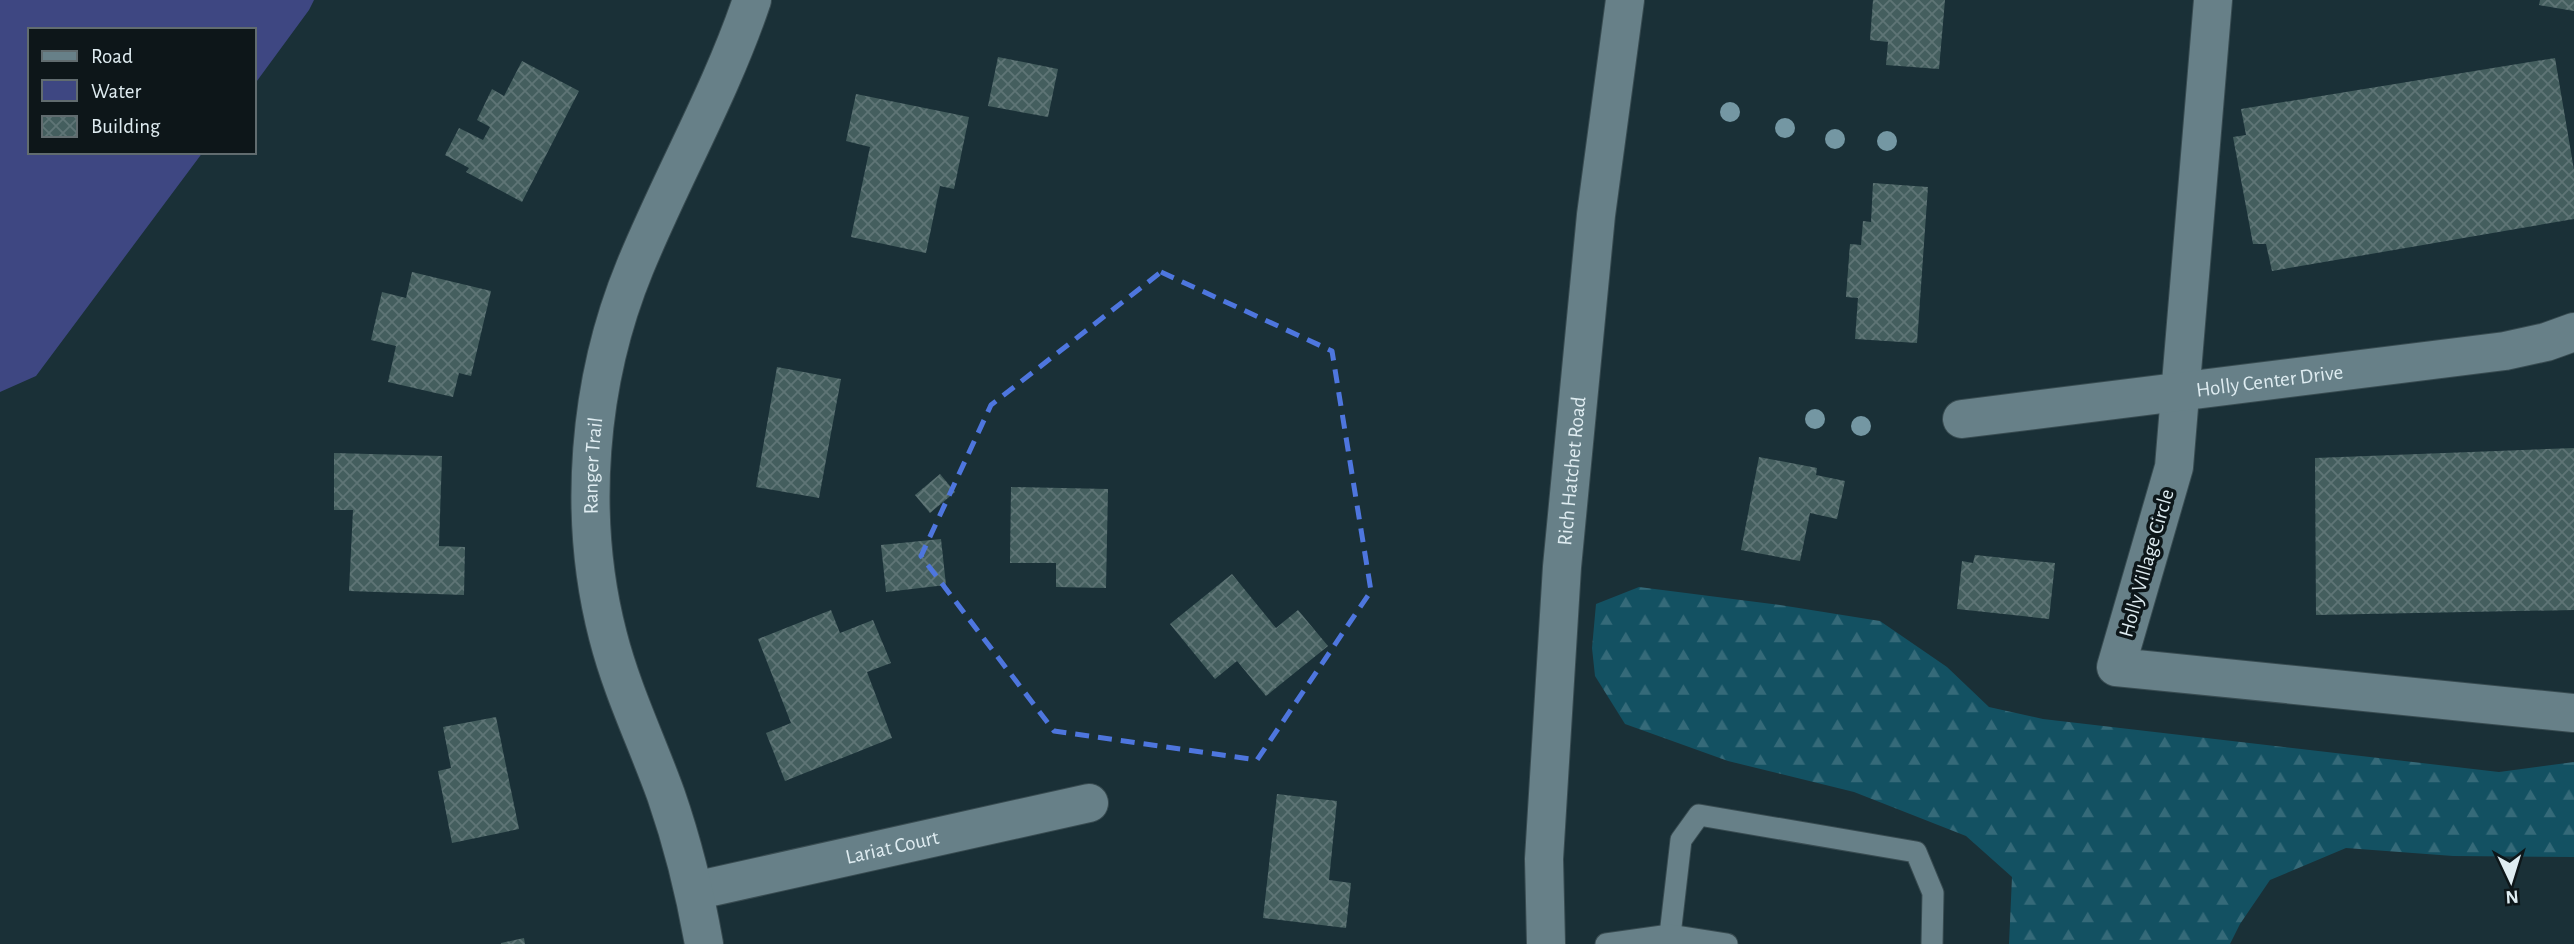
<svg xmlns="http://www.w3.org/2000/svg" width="2574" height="944" font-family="'Alegreya Sans',sans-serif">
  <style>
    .forest { fill: url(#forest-firs) }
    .water { fill: #3e4782 }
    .building { fill: url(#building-cross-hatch) }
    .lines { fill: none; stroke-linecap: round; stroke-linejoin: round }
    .lane-casing { stroke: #384b51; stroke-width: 23 }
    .street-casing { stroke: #384b51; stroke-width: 40 }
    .secondary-casing { stroke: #384b51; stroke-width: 40 }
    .lane { stroke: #678088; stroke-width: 21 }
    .street { stroke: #678088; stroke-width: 38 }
    .secondary { stroke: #678088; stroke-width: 38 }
    .tree { fill: #7497a3 }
    .marked { fill: none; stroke: #4e76de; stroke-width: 5; stroke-dasharray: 14 9; stroke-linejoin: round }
    .labels { text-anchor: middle; stroke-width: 7; stroke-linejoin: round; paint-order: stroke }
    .street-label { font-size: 21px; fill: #dfecf1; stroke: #0d1619 }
  </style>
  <defs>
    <pattern id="forest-firs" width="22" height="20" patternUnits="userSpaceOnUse" patternTransform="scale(1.75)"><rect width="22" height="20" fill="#135162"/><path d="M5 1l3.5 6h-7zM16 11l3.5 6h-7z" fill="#356a79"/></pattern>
    <pattern id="building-cross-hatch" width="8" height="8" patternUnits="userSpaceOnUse" patternTransform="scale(1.75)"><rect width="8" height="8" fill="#445e5e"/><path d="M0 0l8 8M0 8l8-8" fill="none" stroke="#5f7576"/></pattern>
  </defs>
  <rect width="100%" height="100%" fill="#1a3037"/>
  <polygon class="forest" points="1639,587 1780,605 1880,621 1947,667 1989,707 2043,719 2499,772 2574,762 2574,857 2453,856 2346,848 2270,880 2240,924 2230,944 2009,944 2012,877 1966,836 1854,792 1728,761 1625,724 1595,676 1592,648 1596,604"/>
  <polygon class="water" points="0,0 314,0 309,10 254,85 254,30 30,30 30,152 203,152 36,376 0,392"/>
  <g class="building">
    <polygon points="1873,0 1945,0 1939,69 1886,65 1888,42 1870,40"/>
    <polygon points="2540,0 2574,0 2574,11 2539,5"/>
    <polygon points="998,57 1058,69 1048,117 988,106"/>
    <polygon points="2555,58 2574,170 2574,219 2272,271 2266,244 2253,244 2233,137 2246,135 2241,109"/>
    <polygon points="522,61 579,91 522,202 466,172 469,168 445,155 459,128 483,140 490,127 477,120 492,89 504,96"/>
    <polygon points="856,94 969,117 954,189 940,186 926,253 851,237 870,147 846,141"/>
    <polygon points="1873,183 1928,187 1917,343 1855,339 1858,298 1846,297 1850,244 1861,245 1863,221 1871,222"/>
    <polygon points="412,272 491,291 471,376 459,373 453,397 388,382 396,346 371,340 382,292 406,298"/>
    <polygon points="777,367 841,379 819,498 756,487"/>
    <polygon points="2574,448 2574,610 2316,615 2315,458"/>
    <polygon points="334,453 442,456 439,546 465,547 464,595 349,591 353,510 334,510"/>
    <polygon points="1759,457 1817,468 1816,475 1845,481 1837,519 1810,513 1800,561 1741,550"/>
    <polygon points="940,474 955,492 930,513 915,495"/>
    <polygon points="1011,487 1108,489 1106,588 1056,587 1056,563 1010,563"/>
    <polygon points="941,539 946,585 886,592 881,545"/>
    <polygon points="1975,555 2055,563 2049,619 1957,609 1962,561 1973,563"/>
    <polygon points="1232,574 1276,628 1298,610 1328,646 1266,696 1237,661 1215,679 1170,624"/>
    <polygon points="831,610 840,633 873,620 891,663 867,672 892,738 785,781 766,733 791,723 758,639"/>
    <polygon points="496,717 519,829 452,843 438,771 451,768 443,727"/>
    <polygon points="1277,794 1337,801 1329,880 1351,883 1346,928 1263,918"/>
    <polygon points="524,938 525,944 501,944 501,943"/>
  </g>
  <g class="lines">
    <g class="lane-casing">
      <g id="lane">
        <polyline points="1670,935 1681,840 1699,815 1916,852 1933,893 1932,944"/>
        <polyline points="1606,944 1670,935 1727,944"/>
      </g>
    </g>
    <g class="street-casing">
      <g id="street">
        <polyline points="2213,0 2174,467 2116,667 2574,713"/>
        <path id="s1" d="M1962,419l543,-68 41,-9 28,-10"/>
        <path id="s2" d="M694,891l395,-88"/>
        <path id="s3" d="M704,944c-9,-51 -21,-100 -38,-149 -19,-53 -44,-104 -58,-159 -31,-119 -20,-255 27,-369 37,-90 86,-175 117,-267"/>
      </g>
    </g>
    <g class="secondary-casing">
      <g id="secondary">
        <path id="s4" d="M1546,944l-2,-85 18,-292 34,-352 29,-215"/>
      </g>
    </g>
    <use href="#lane" class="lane"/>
    <use href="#street" class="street"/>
    <use href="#secondary" class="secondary"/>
  </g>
  <g class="tree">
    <circle cx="1730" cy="112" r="10"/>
    <circle cx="1785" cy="128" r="10"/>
    <circle cx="1835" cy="139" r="10"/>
    <circle cx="1887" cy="141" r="10"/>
    <circle cx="1815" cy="419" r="10"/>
    <circle cx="1861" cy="426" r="10"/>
  </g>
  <path class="marked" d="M1161,272l171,79 39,240 -114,169 -203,-29 -133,-175 70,-151z"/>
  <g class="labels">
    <g class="street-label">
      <text dy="7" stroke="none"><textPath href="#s1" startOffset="310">Holly Center Drive</textPath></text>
      <text dy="7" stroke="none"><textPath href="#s3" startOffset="495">Ranger Trail</textPath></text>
      <text dy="7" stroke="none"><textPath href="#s4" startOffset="474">Rich Hatchet Road</textPath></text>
      <text transform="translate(2146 563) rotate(-74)" y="7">Holly Village Circle</text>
      <text dy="7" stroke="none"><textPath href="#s2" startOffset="203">Lariat Court</textPath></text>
    </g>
  </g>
  <rect x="28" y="28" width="228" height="126" fill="#0d1619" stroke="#616c6f" stroke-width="2"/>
  <rect x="42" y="51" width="35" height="10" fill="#678088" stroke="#616c6f" stroke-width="2"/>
  <text x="91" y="63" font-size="21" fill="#dfecf1">Road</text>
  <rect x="42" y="80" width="35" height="21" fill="#3e4782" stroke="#616c6f" stroke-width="2"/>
  <text x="91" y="98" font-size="21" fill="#dfecf1">Water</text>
  <rect x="42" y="116" width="35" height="21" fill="url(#building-cross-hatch)" stroke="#616c6f" stroke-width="2"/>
  <text x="91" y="133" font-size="21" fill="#dfecf1">Building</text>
  <g transform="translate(2511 881) rotate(176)" stroke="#0d1619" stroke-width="5" paint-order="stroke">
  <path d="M0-5L12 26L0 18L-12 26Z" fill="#dfecf1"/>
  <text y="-10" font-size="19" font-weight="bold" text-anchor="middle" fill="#dfecf1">N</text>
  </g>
</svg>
